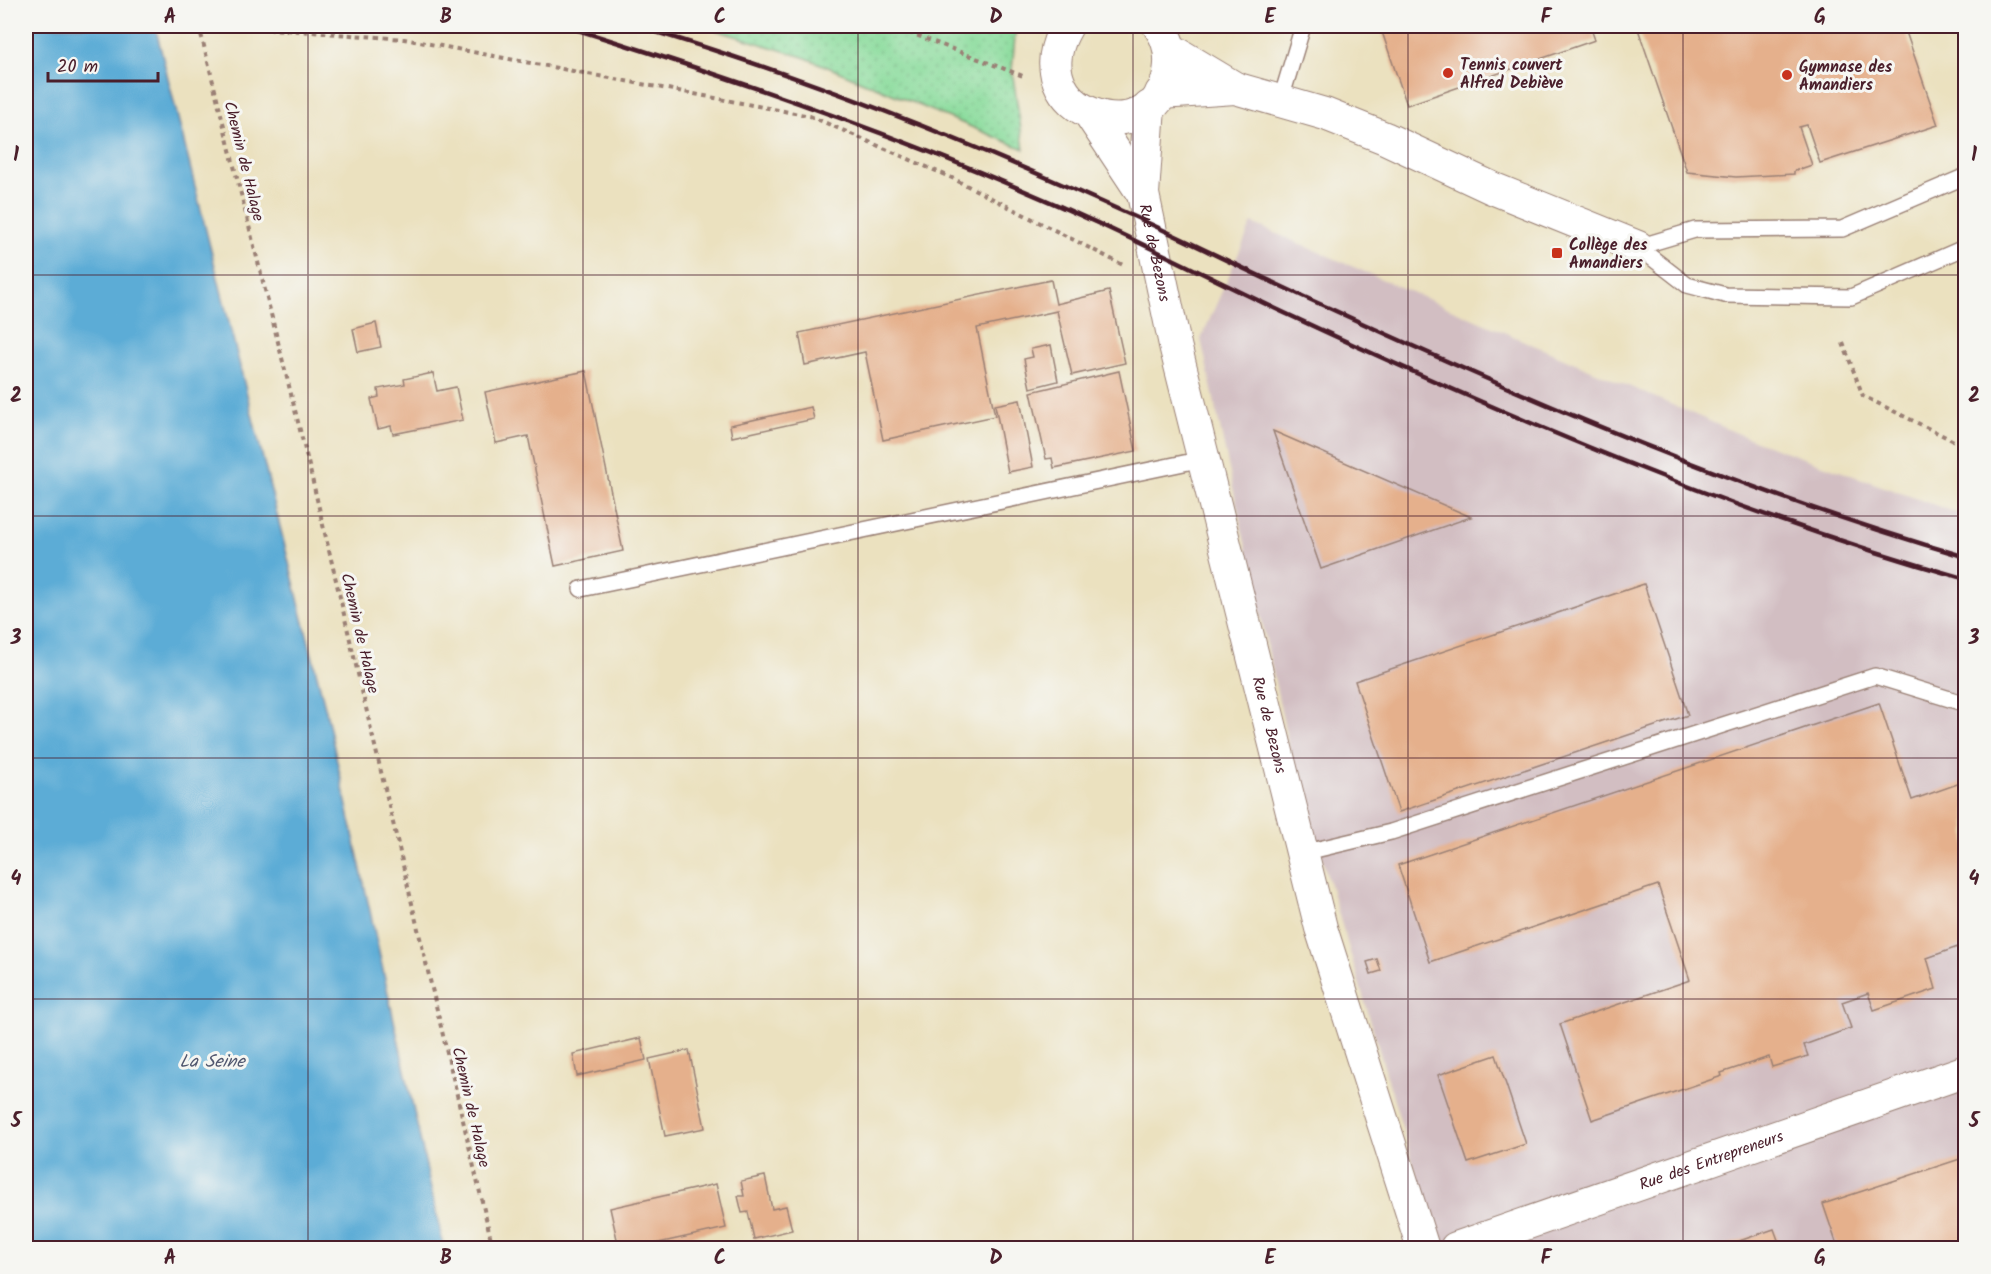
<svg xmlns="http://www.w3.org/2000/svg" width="1991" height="1274" font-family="Kalam,sans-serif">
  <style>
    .industrial { fill: #d2bec2 }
    .park { fill: url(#park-dots); stroke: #6a7e64; stroke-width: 1.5 }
    .water { fill: #5bacd6; stroke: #526680; stroke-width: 1.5 }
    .building { fill: #e5b08c }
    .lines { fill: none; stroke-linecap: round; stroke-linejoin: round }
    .service-casing { stroke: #9a8075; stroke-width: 18 }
    .minor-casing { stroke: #9a8075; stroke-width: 34 }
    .path { stroke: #9a8075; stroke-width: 4; stroke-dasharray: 4.5 4.5; stroke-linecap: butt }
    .service { stroke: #fff; stroke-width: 15 }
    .minor { stroke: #fff; stroke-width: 32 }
    .rail { stroke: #4a1f2b; stroke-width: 4.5 }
    .grid { fill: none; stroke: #4a1f2b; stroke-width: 1.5; stroke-opacity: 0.55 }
    .poi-dot { fill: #c8321e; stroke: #f6f6f2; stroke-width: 2 }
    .labels { text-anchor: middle; stroke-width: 6; stroke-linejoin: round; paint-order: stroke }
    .poi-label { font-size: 16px; font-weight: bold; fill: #4a1f2b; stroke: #f6f6f2; text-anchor: start }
    .street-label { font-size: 16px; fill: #4a1f2b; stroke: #f6f6f2 }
    .water-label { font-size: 18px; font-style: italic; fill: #51576f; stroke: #f6f6f2 }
    .neatline { fill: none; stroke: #4a1f2b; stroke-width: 2 }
    .grid-label { font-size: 20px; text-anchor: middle; font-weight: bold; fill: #4a1f2b }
  </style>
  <defs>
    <pattern id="park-dots" width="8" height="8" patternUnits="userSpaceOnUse" patternTransform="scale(1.5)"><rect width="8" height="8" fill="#8adc9c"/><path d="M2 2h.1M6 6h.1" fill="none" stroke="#79bc87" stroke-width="1.8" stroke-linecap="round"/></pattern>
  </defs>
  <rect width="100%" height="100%" fill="#f6f6f2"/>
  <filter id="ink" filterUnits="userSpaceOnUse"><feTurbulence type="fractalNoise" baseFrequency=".0167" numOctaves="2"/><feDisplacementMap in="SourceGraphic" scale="12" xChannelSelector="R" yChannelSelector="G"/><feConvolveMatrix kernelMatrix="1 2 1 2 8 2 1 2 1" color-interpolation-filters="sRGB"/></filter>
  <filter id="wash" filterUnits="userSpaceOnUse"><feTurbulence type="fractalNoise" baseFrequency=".008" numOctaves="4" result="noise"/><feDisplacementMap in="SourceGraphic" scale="24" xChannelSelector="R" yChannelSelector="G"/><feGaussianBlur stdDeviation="1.35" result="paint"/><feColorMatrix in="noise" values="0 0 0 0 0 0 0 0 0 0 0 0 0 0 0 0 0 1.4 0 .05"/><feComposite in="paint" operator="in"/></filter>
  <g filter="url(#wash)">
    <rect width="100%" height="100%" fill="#ebe1bf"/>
    <polygon class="industrial" points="1252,223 1753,440 1965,516 1965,1248 1443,1248 1422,1194 1289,747 1201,339"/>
    <polygon class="park" points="703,26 1016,26 1012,70 1024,149 806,58"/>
    <polygon class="water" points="26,26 155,26 326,711 444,1248 26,1248"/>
    <g id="blocks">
      <g class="building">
        <polygon points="1380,26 1590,26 1595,40 1407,105"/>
        <polygon points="1637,26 1904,26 1938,125 1820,163 1807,125 1799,127 1812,165 1794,171 1794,174 1736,177 1687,172"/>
        <polygon points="1051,280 1056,304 1109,291 1125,363 1072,375 1057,311 977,328 995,416 883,440 865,352 805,365 799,333"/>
        <polygon points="376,323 381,347 358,352 353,329"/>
        <polygon points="1051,345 1058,381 1030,388 1024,359 1033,357 1031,349"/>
        <polygon points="586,371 623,551 555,566 528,436 496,443 485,392"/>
        <polygon points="1119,371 1136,451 1054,468 1052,458 1046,459 1031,392"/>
        <polygon points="433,373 437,391 456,387 463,420 393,434 391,426 378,429 371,399 379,397 378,389 405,384 404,379"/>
        <polygon points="1020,400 1033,467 1008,472 995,405"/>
        <polygon points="811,407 814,419 732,437 730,425"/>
        <polygon points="1273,431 1471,517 1321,569"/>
        <polygon points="1644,584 1688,715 1399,812 1355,681"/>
        <polygon points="1879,703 1912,800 1966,781 1966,944 1927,958 1936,989 1874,1010 1868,993 1842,1002 1851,1028 1804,1045 1808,1056 1772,1067 1769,1057 1721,1073 1722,1076 1592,1120 1560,1024 1690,980 1658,885 1430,962 1398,865"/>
        <polygon points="1377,959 1381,971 1371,974 1367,962"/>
        <polygon points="641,1038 646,1060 577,1076 573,1054"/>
        <polygon points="689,1050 705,1128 665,1136 649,1059"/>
        <polygon points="1496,1055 1526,1144 1468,1163 1438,1075"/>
        <polygon points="1966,1157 1966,1248 1838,1248 1823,1204"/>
        <polygon points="765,1176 772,1209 786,1206 792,1230 754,1239 748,1212 742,1213 738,1196 744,1196 741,1181"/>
        <polygon points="716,1184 726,1228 636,1248 619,1248 610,1208"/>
        <polygon points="1774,1229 1781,1248 1719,1248"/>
      </g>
    </g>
  </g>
  <g filter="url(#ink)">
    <use href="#blocks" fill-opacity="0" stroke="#9a8075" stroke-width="1.5"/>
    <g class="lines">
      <g class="service-casing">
        <g id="service">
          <polyline points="1281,99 1303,26"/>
          <polyline points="1966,176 1842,229 1695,230 1638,247 1687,285 1725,295 1851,297 1966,247"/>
          <polyline points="581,589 1203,459"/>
          <polyline points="1302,853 1391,832 1875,676 1966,704"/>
        </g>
      </g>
      <g class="minor-casing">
        <g id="minor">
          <path d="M1067,26c-52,87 87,132 102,47 3,-17 0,-33 -10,-47"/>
          <polyline points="1170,49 1235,88 1325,114 1385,138 1492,188 1638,247"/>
          <polyline points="1161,93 1235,88"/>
          <path id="s1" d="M1149,107l-6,87 32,151 146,583 102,320"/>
          <polyline points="1090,114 1143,194"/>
          <path id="s2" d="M1456,1248l510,-177"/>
        </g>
      </g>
      <g class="path">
        <polyline points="199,26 311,474 493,1248"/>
        <polyline points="232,26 404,39 810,116 952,178 1123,265"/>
        <polyline points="892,26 1023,76"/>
        <polyline points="1843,343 1863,396 1966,447"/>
      </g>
      <use href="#service" class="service"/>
      <use href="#minor" class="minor"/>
      <g class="rail">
        <path d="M565,26c184,57 365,120 539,200 62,29 123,60 185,89 219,102 443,198 677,264"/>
        <path d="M636,26c170,50 336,117 497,190 66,30 130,63 196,92 207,95 417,185 637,249"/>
      </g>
    </g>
  </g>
  <path class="grid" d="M308,26v1222M583,26v1222M858,26v1222M1133,26v1222M1408,26v1222M1683,26v1222M26,275h1940M26,516h1940M26,758h1940M26,999h1940"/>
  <g class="poi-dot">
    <circle cx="1448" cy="73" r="6"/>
    <circle cx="1787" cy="75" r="6"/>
    <rect x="1551" y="247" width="12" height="12" rx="3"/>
  </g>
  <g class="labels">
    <g class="poi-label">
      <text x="1460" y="70">Tennis couvert<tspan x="1460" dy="18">Alfred Debiève</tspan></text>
      <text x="1799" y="72">Gymnase des<tspan x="1799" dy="18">Amandiers</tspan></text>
      <text x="1569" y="250">Collège des<tspan x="1569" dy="18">Amandiers</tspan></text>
    </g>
    <g class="street-label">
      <text transform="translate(245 161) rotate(76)" y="6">Chemin de Halage</text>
      <text dy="6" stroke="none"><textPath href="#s1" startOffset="147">Rue de Bezons</textPath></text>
      <text transform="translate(361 633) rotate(77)" y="6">Chemin de Halage</text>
      <text dy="6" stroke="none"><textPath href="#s1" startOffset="633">Rue de Bezons</textPath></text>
      <text transform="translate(472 1107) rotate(77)" y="6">Chemin de Halage</text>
      <text dy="6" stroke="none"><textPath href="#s2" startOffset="270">Rue des Entrepreneurs</textPath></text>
    </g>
    <g class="water-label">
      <text x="212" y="1067">La Seine</text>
    </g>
  </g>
  <rect width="1991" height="1274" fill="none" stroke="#f6f6f2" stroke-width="66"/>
  <path d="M48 72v9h110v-9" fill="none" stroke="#4a1f2b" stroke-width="3"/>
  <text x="57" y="72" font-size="18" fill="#4a1f2b" stroke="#f6f6f2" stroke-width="4.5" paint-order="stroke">20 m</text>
  <rect x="33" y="33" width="1925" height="1208" class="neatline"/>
  <g class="grid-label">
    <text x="170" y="23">A</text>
    <text x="446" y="23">B</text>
    <text x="720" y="23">C</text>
    <text x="996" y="23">D</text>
    <text x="1270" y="23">E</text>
    <text x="1546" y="23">F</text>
    <text x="1820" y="23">G</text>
    <text x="16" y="161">1</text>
    <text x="1974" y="161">1</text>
    <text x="16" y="402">2</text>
    <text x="1974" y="402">2</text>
    <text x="16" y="644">3</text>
    <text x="1974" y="644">3</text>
    <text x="16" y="885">4</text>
    <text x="1974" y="885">4</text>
    <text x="16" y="1127">5</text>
    <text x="1974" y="1127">5</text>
    <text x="170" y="1264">A</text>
    <text x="446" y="1264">B</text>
    <text x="720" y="1264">C</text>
    <text x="996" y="1264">D</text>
    <text x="1270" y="1264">E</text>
    <text x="1546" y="1264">F</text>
    <text x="1820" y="1264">G</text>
  </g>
</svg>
